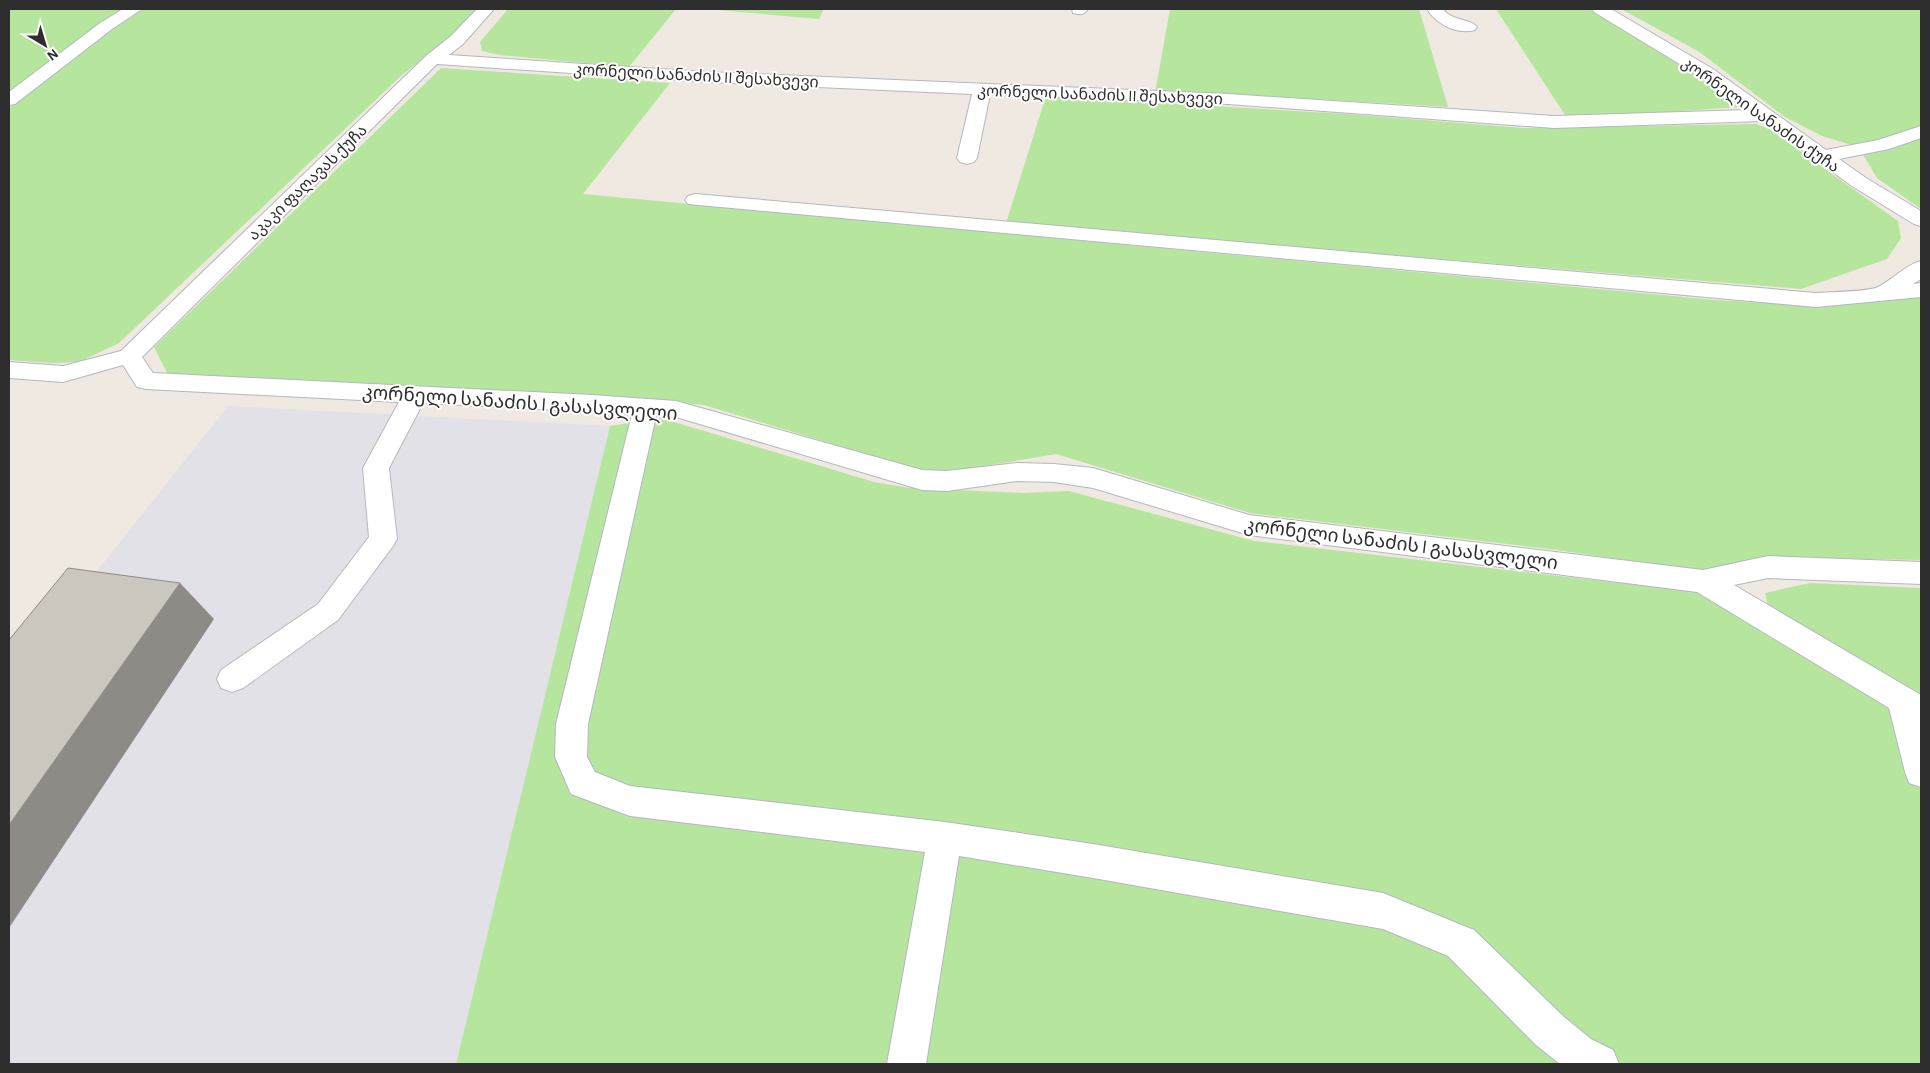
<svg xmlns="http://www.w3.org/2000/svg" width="1930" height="1073" font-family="'Alegreya Sans','Noto Sans Georgian',sans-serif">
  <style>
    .industrial { fill: #e3e1e8 }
    .green { fill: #b6e59e }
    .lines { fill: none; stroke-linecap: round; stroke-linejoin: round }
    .minor-casing { stroke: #b4b7c1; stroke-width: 2 }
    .minor { fill: #fff; fill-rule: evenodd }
    .shaded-wall { fill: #8e8b86 }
    .building { fill: #cbc7bf; stroke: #8e8b86 }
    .labels { text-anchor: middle; stroke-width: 4; stroke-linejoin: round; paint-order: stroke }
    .far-street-label { font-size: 16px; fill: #2e2e2e; stroke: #fff }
    .street-label { font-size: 19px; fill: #2e2e2e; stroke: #fff }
  </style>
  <rect width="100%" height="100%" fill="#efe9e1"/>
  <polygon class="industrial" points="228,406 610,426 456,1064 9,1064 9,682"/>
  <g class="green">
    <polygon points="9,9 124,9 9,92"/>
    <polygon points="144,9 478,9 455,35 403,74 119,343 79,362 52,363 9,360 9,108 105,33"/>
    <polygon points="508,9 676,9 629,67 500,55 482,51 480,42"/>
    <polygon points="707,9 824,9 819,19"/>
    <polygon points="1170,9 1419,9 1448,107 1251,95 1155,93"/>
    <polygon points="1496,9 1589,9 1686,68 1738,107 1656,113 1565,115"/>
    <polygon points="1621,9 1921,9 1921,209 1877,178 1862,153 1848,144 1822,136 1785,117 1698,51"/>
    <polygon points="441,68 670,83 583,194 1715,300 1817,306 1921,296 1921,560 1768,557 1709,577 1664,566 1557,550 1250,513 1056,454 967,469 936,471 891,467 846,448 704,405 597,395 233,378 167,373 154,347"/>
    <polygon points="1046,96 1347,114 1524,128 1756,124 1769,129 1898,221 1901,238 1887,259 1801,289 1006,223"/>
    <polygon points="661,418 874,482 910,488 1023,493 1069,491 1254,541 1697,592 1921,728 1921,1064 456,1064 610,426"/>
    <polygon points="1810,583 1921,588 1921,698 1907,692 1769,611 1765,593"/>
  </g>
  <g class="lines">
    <g class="minor-casing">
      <g id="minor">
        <polygon points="123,9 142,9 112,29 15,104 9,105 9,92 100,23"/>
        <polygon points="477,9 494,9 463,44 449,55 706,72 1228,94 1554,116 1747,110 1701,77 1594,12 1592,9 1611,9 1713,69 1826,150 1878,140 1921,126 1921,138 1889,149 1839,159 1866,178 1921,211 1921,226 1914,224 1852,186 1762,121 1554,128 1228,104 990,94 977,158 974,162 967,164 960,162 957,158 972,94 706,82 437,64 142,357 153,373 592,395 676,401 922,470 947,471 1017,463 1054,464 1093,468 1249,515 1703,570 1768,556 1921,562 1921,584 1768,578 1734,585 1921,695 1921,787 1909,783 1905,772 1889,708 1697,592 1249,535 1093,488 1054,482 1017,481 947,491 922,490 676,417 656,416 588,724 587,757 595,772 630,786 945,822 1093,844 1383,893 1474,930 1564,1017 1591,1039 1613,1050 1619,1064 1560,1064 1536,1045 1448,956 1383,929 1093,878 959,856 926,1064 887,1064 925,852 630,816 571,794 555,757 556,724 632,414 423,403 389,468 397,539 393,546 338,620 243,688 232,692 221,688 217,679 221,670 318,604 369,537 363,468 399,402 146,389 137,387 123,365 63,382 9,378 9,362 63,366 121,351 427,55 451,36"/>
        <path d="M1072,9h16c-4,6 -8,6 -15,4z"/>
        <path d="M1427,9h16c10,13 27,9 34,18l-2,3c-18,5 -39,-6 -48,-21z"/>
        <path d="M695,194l1121,99c14,-1 51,-1 62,-6 14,-7 29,-23 43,-26v18l-8,5 8,-1v14l-105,10 -1128,-103 -3,-4 3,-4z"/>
      </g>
    </g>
    <use href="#minor" class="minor"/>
  </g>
  <polygon class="shaded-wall" points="180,583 214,619 9,928 9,825"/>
  <polygon class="building" points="68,568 180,583 9,825 9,640"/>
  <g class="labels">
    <g class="far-street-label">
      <text transform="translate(696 75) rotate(3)" y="6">კორნელი სანაძის II შესახვევი</text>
      <text transform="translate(1100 94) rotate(2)" y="6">კორნელი სანაძის II შესახვევი</text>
      <text transform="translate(1761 114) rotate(35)" y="6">კორნელი სანაძის ქუჩა</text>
      <text transform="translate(307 182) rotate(-44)" y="6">აკაკი ფაღავას ქუჩა</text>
    </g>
    <g class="street-label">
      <text transform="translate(520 402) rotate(4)" y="7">კორნელი სანაძის I გასასვლელი</text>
      <text transform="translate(1401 543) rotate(7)" y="7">კორნელი სანაძის I გასასვლელი</text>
    </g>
  </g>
  <rect width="1930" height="1073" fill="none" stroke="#2e2e2e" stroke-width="20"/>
  <g transform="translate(45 45) rotate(142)" stroke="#ffffff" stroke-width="4" paint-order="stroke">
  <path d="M0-4L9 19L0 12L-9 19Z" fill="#2e2e2e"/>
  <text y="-8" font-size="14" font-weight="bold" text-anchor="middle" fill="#2e2e2e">N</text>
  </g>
</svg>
